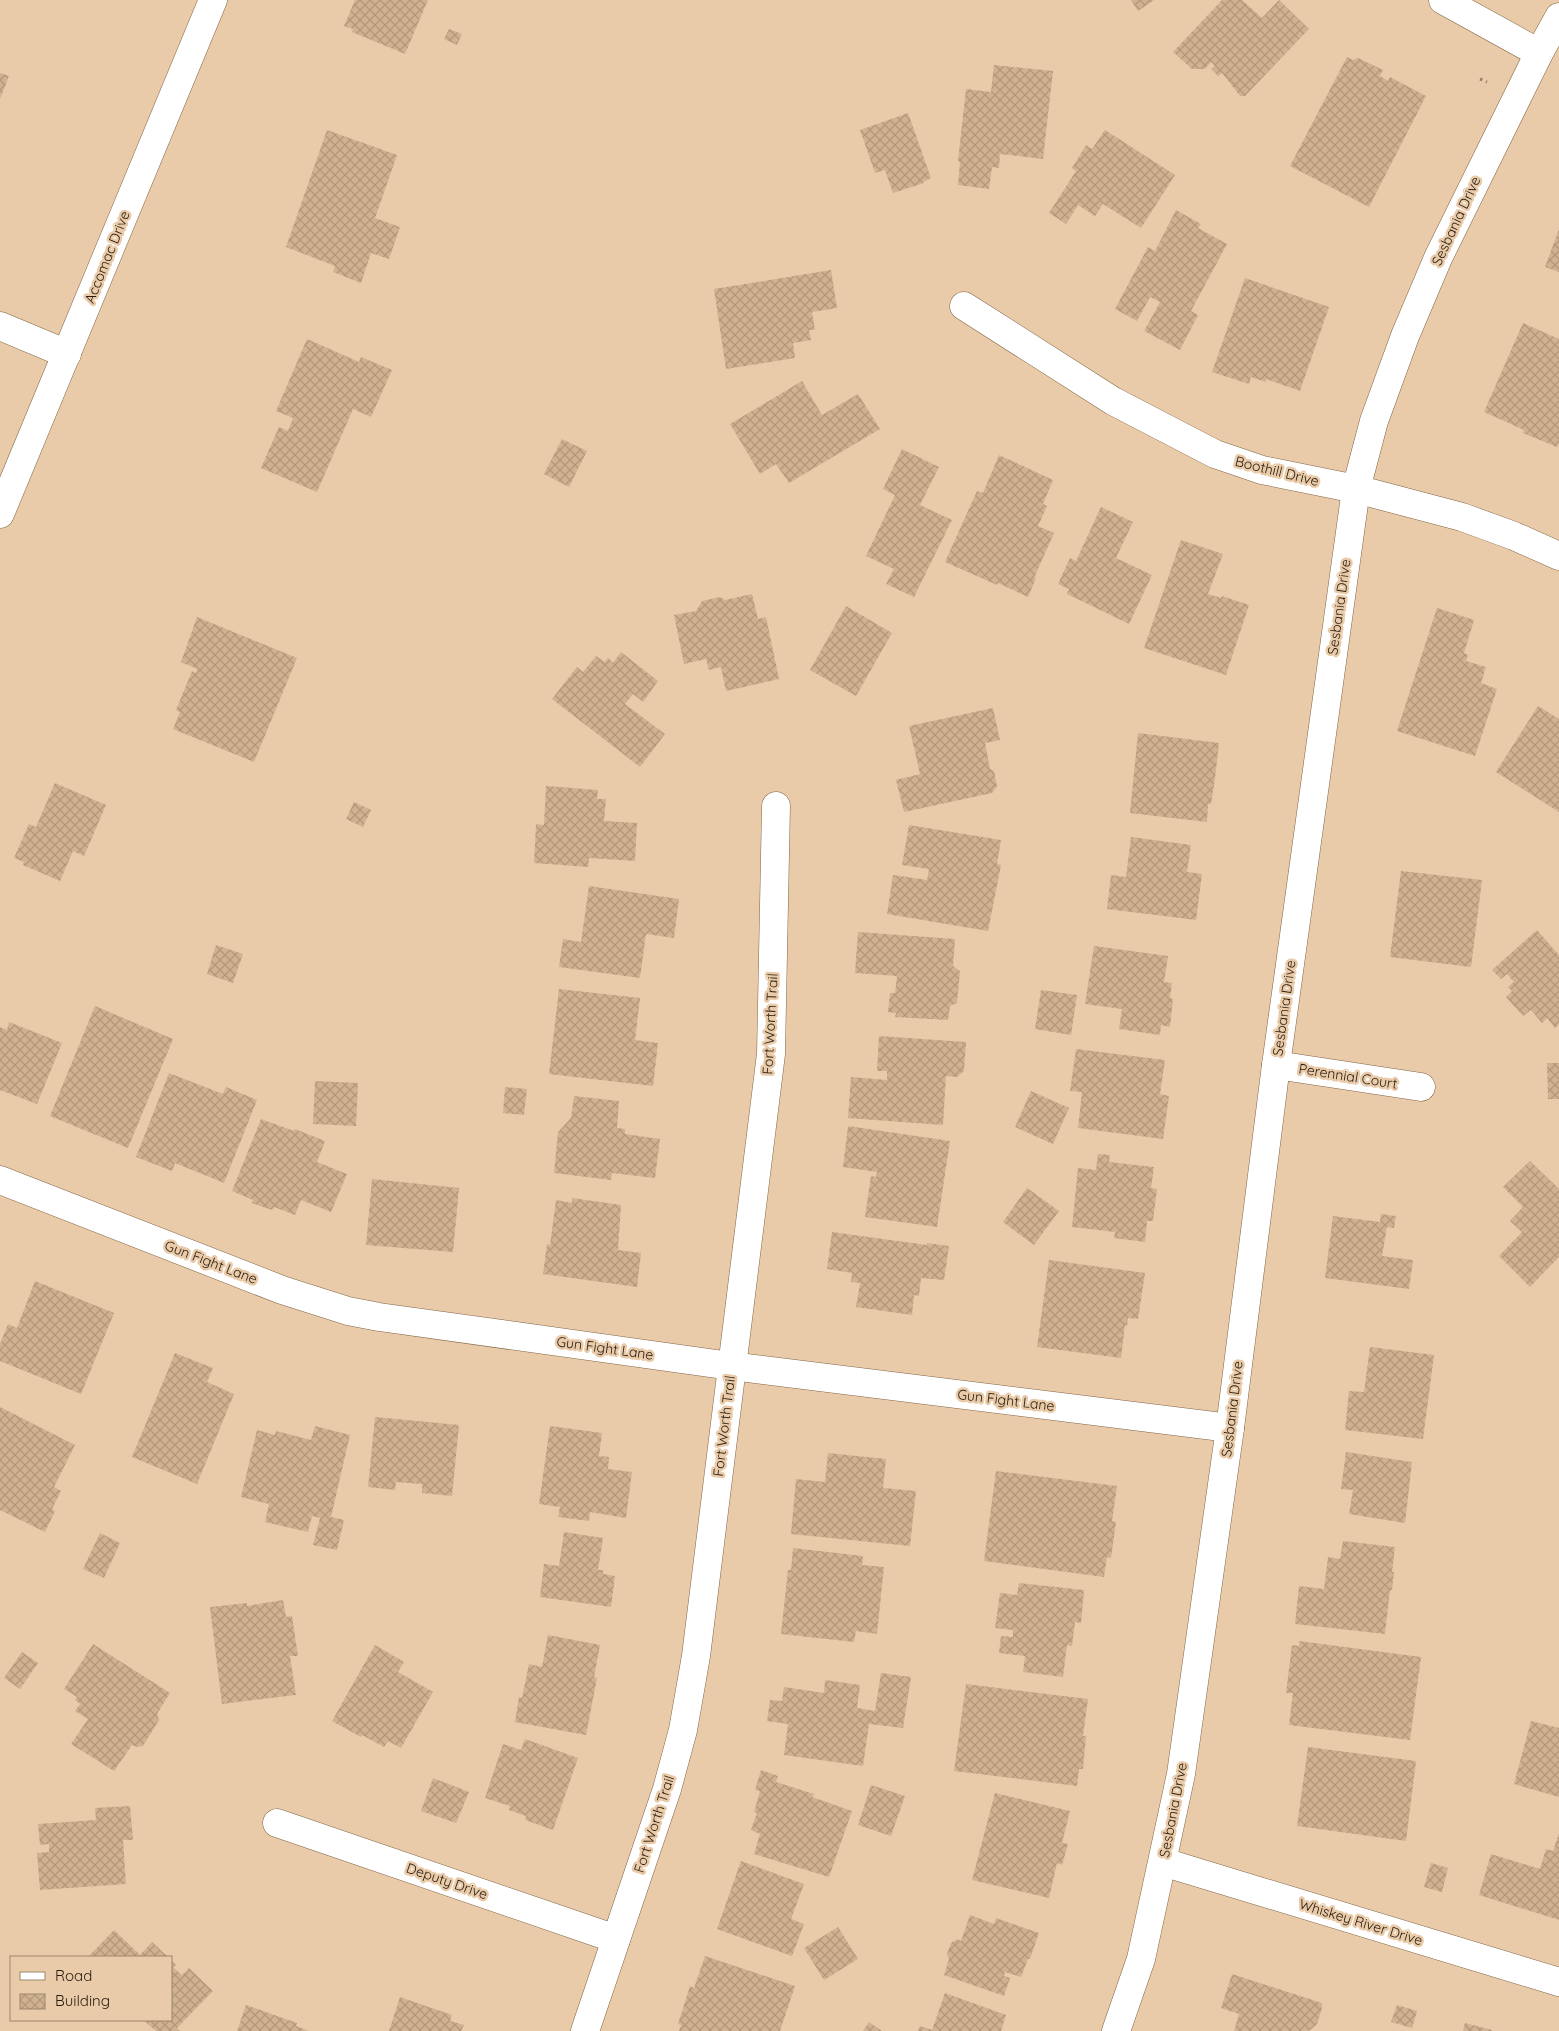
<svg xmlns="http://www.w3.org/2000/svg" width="1559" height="2031" font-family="Quicksand,sans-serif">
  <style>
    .building { fill: url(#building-cross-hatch) }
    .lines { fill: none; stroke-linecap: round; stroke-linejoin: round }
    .minor-casing { stroke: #806546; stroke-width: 29 }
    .path { stroke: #957f66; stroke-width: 3; stroke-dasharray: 2.5 4; stroke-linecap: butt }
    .minor { stroke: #fff; stroke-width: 28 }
    .labels { text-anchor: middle; stroke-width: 5; stroke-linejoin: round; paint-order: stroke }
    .street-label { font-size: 14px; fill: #261b0e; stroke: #eacba9 }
  </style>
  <defs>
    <pattern id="building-cross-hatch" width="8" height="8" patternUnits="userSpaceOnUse" patternTransform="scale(1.25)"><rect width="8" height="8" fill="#d0b290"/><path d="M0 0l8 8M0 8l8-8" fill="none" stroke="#b2987b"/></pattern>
  </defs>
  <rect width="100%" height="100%" fill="#eacba9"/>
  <g class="building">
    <polygon points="355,0 428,0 405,54 352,32 353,29 344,26"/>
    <polygon points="1131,0 1154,0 1138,11"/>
    <polygon points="1222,0 1242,0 1262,18 1279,0 1309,29 1245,96 1240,96 1222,73 1218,76 1211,69 1215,66 1211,62 1205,69 1192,69 1173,52"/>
    <polygon points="449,29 462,34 457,45 444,39"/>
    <polygon points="1347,57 1353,60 1358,58 1383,70 1380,76 1388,81 1390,77 1426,96 1369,207 1290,166"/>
    <polygon points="994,65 1053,71 1043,159 1000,154 999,168 992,167 989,189 958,185 960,162 958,161 966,89 991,92"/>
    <polygon points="0,73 9,76 0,99"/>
    <polygon points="908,113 931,178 923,182 924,183 893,193 885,170 875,173 860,130"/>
    <polygon points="327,130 397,155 375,218 400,227 389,259 371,253 361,283 333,272 335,266 286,247"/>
    <polygon points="1105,130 1175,175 1141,228 1103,204 1095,216 1078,205 1066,224 1049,213 1076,171 1072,168 1086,145 1092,149"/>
    <polygon points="1176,210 1201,224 1198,228 1227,244 1191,311 1198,315 1180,350 1144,331 1160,302 1150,297 1137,321 1115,309 1148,247 1155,251"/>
    <polygon points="1559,229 1559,272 1545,267"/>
    <polygon points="831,270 837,308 812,312 815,330 809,330 811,340 793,343 795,358 726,369 714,289"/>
    <polygon points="1245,278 1329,307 1300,391 1266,379 1266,382 1251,377 1249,384 1212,372"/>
    <polygon points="1523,323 1559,339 1559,443 1557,447 1523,433 1524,430 1484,412"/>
    <polygon points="307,339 359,362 361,357 392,370 371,417 353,409 317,492 261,468 279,427 288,431 293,418 276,411"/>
    <polygon points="802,381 822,415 858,394 880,429 789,483 776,464 760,474 730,424"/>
    <polygon points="562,439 587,451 569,487 544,474"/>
    <polygon points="902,449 939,467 920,505 952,520 914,597 886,584 894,569 866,556 895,495 883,489"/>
    <polygon points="999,455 1053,480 1043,504 1047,506 1038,526 1054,533 1034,578 1036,578 1028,597 998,583 997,585 945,562 977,491 983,493"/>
    <polygon points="1101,507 1133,522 1116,558 1152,575 1129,624 1067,594 1069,589 1058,584 1070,558 1076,561"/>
    <polygon points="1181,540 1223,554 1208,594 1221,598 1222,596 1249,605 1226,675 1144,648"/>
    <polygon points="752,594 758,619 766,617 779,679 726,691 721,667 709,670 706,659 684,664 674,615 696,611 702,601 720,597 725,600"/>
    <polygon points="846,606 892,633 856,696 810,670"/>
    <polygon points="1437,608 1474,620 1464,653 1468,655 1466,661 1486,667 1481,683 1497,689 1475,756 1397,731"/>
    <polygon points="197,617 297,658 254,762 173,729 180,712 176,710 192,671 196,673 197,669 181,662"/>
    <polygon points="621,652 658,681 643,702 633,694 625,704 665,734 640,767 552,699 577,667 583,672 596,656 605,662 608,658 613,663"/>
    <polygon points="1538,706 1559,719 1559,812 1496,772"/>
    <polygon points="993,708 1000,740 985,743 990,769 994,771 997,786 992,793 904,812 896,780 920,774 909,726"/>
    <polygon points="1138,733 1219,743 1215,778 1211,804 1208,804 1207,822 1130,813"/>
    <polygon points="55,783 106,805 84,856 73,851 60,881 23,865 24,862 14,858 29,824 36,827"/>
    <polygon points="546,786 598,790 597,799 606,799 604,821 637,823 635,861 589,858 588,867 534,863 536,824 544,825"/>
    <polygon points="354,802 371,810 363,827 346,819"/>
    <polygon points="909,825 1001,840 997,864 1001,865 988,931 887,914 893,875 927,880 929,869 902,865"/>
    <polygon points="1131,837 1191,845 1187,872 1202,874 1196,920 1107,909 1111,875 1126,877"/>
    <polygon points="1401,871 1482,880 1471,967 1390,957"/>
    <polygon points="589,886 679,899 674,938 646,934 640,978 559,967 563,939 581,942"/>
    <polygon points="1537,930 1559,955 1559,1024 1555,1028 1547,1018 1542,1023 1531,1010 1523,1016 1506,997 1512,991 1508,987 1514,982 1507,974 1501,979 1492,970"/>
    <polygon points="858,932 955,939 953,966 960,971 957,1003 950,1006 948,1020 895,1017 896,1013 888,1012 890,993 895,993 897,976 855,973"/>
    <polygon points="216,945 243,954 233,983 207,974"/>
    <polygon points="1094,946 1168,956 1164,982 1172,983 1170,998 1173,999 1170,1027 1161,1025 1160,1035 1119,1029 1122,1009 1085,1004"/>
    <polygon points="559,989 640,998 635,1040 658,1043 653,1086 549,1074"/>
    <polygon points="1041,990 1077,995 1071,1035 1035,1029"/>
    <polygon points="95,1006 173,1039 128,1148 50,1116"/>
    <polygon points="9,1022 62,1043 37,1104 0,1090 0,1027 7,1030"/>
    <polygon points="879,1036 966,1042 964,1071 957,1077 946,1076 943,1125 848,1118 851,1077 887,1080 887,1071 877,1071"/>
    <polygon points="1076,1049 1165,1060 1160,1094 1169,1096 1163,1139 1078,1128 1082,1092 1070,1091"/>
    <polygon points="1547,1063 1559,1063 1559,1099 1548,1099"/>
    <polygon points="169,1073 223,1094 226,1087 257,1100 224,1183 175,1163 172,1171 136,1157"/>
    <polygon points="315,1081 358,1083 356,1126 313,1124"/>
    <polygon points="505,1087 527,1089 524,1115 503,1113"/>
    <polygon points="1031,1091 1069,1108 1053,1144 1015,1127"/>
    <polygon points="574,1096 619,1101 617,1128 625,1129 625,1134 660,1139 655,1178 612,1173 611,1180 554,1173 558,1132 571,1118"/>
    <polygon points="261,1119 294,1131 295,1129 325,1141 317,1162 347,1174 331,1212 301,1200 295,1215 274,1207 272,1210 252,1203 253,1200 232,1191"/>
    <polygon points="848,1126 950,1141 937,1227 865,1217 871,1176 876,1177 877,1172 843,1167"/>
    <polygon points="1098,1154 1110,1155 1109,1162 1154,1167 1151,1188 1157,1189 1153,1221 1147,1221 1145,1242 1114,1238 1115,1232 1072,1227 1078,1168 1096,1170"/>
    <polygon points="1530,1161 1559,1189 1559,1257 1530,1287 1499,1256 1522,1232 1510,1221 1523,1207 1503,1187"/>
    <polygon points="372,1179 459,1188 453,1252 366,1245"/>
    <polygon points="1027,1188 1059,1211 1034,1245 1003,1222"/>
    <polygon points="572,1198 621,1205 618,1250 641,1253 637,1287 543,1274 547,1244 550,1245 556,1200 572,1203"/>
    <polygon points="1381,1214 1396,1216 1394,1228 1387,1227 1382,1256 1413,1260 1409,1289 1325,1278 1333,1216 1380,1222"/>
    <polygon points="832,1232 927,1245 927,1243 949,1246 944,1280 921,1278 919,1296 914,1295 912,1315 856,1307 860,1283 851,1282 852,1273 827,1269"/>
    <polygon points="1049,1260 1145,1273 1138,1319 1128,1318 1127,1326 1125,1325 1121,1358 1037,1347"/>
    <polygon points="35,1281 114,1313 81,1394 0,1361 0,1344 8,1324 17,1328"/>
    <polygon points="1370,1347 1434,1355 1423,1439 1345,1430 1349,1391 1364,1392"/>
    <polygon points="175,1353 213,1368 207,1382 234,1394 197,1484 132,1457"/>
    <polygon points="0,1407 75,1445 54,1487 61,1491 52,1509 55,1511 45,1532 0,1510"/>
    <polygon points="375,1417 459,1425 452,1496 422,1493 422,1484 396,1482 395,1490 368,1487"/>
    <polygon points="315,1426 350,1435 331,1517 344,1520 337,1550 313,1545 320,1518 312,1516 308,1532 265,1522 269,1504 241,1497 257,1430 275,1435 276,1431 311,1440"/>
    <polygon points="550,1426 602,1433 599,1456 609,1457 608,1469 632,1472 626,1518 590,1512 589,1521 558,1517 560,1507 539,1504"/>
    <polygon points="1346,1452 1412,1462 1405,1523 1349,1514 1353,1490 1341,1489"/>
    <polygon points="828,1453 886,1459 883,1488 916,1491 910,1546 791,1534 796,1479 825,1482"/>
    <polygon points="996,1471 1117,1486 1112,1521 1116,1522 1111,1558 1107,1557 1104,1577 984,1561"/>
    <polygon points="564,1532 603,1538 598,1570 603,1570 603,1574 615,1576 611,1607 540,1597 544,1564 559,1566"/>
    <polygon points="100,1533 120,1543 104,1578 83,1569"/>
    <polygon points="1343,1541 1395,1547 1392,1572 1394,1572 1392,1590 1390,1590 1385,1634 1295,1624 1299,1586 1324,1589 1328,1557 1340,1559"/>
    <polygon points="793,1548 863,1556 862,1565 884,1567 877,1634 856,1631 854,1642 781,1634 788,1570 791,1570"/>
    <polygon points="1019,1583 1084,1590 1081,1623 1075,1622 1072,1646 1067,1645 1063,1677 1023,1672 1025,1656 999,1653 1001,1636 1013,1637 1013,1630 995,1628 1000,1593 1017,1595"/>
    <polygon points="283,1600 286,1617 292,1616 298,1656 290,1656 296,1695 222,1704 210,1607 247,1603 247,1606"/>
    <polygon points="548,1635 600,1645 594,1677 597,1678 586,1735 515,1722 519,1697 522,1698 529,1664 542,1667"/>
    <polygon points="1299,1641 1421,1657 1410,1740 1289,1725 1293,1693 1286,1693 1292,1645 1299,1646"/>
    <polygon points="93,1644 170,1693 157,1714 159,1720 143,1746 137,1747 132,1745 114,1771 71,1744 88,1719 75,1711 80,1704 75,1700 77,1697 64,1689"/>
    <polygon points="375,1645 404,1662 398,1672 433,1692 401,1748 388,1741 384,1747 362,1735 361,1737 332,1721"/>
    <polygon points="22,1652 38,1663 20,1689 4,1678"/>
    <polygon points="881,1673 911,1677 903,1728 869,1724 863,1766 784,1755 788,1724 767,1721 770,1700 782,1701 784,1687 824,1693 825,1680 860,1685 857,1708 875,1711"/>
    <polygon points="966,1684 1088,1699 1083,1736 1086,1736 1083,1769 1079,1769 1077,1786 954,1771"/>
    <polygon points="1531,1721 1559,1728 1559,1797 1514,1784"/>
    <polygon points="525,1739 578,1758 553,1830 525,1820 526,1816 509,1810 510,1806 485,1798 503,1744 521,1750"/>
    <polygon points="1308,1747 1416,1761 1406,1841 1297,1826"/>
    <polygon points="761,1770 778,1776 776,1782 814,1794 812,1797 852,1811 829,1877 754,1854 760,1834 751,1830 757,1813 754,1812 760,1791 755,1790"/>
    <polygon points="433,1778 469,1792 456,1823 421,1811"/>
    <polygon points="871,1785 905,1796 891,1836 858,1825"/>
    <polygon points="995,1793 1070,1811 1062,1843 1068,1844 1062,1865 1057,1863 1049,1898 972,1880"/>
    <polygon points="130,1806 133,1840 123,1840 126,1884 40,1890 37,1853 49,1852 49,1844 40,1845 38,1824 96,1820 95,1808"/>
    <polygon points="1559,1833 1559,1920 1479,1895 1491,1854 1540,1869 1546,1849 1553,1851"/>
    <polygon points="741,1861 804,1884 791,1919 804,1924 792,1956 717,1929"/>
    <polygon points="1431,1863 1448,1868 1442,1892 1424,1887"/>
    <polygon points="970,1915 994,1924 996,1918 1039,1933 1030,1959 1028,1959 1021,1977 1005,1972 1004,1976 1010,1978 1004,1996 944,1975 949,1959 947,1954 951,1943 957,1939 961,1941"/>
    <polygon points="838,1927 858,1959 824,1980 804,1948"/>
    <polygon points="114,1930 140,1955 152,1942 168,1957 88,1957"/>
    <polygon points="705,1956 795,1986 780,2031 679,2031 681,2025 678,2024 690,1986 694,1988"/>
    <polygon points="171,1960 176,1965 173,1967 182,1975 189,1968 213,1991 177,2028 180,2031 156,2031 143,2020 171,2020"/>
    <polygon points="1232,1974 1322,2003 1322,2008 1317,2024 1309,2031 1234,2031 1239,2014 1221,2008"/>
    <polygon points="945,1993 1006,2015 1001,2031 918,2031 920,2026 932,2030"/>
    <polygon points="400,1997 452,2015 450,2021 464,2025 461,2031 389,2031"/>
    <polygon points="246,2005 297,2023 296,2026 309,2031 237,2031"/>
    <polygon points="1397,2005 1417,2011 1412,2028 1391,2022"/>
    <polygon points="869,2022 882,2031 863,2031"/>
    <polygon points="1465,2023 1492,2030 1492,2031 1463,2031"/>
  </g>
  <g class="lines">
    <g class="minor-casing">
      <g id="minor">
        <polyline points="1443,0 1539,53"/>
        <polyline points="964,306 1113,401 1215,454 1262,470 1356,489 1462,517 1514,536 1559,556"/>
        <polyline points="0,326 67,354"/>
        <polyline points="0,514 213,0"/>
        <polyline points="1276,1065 1421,1087"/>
        <polyline points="0,1180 282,1290 348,1311 379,1317 731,1366 1230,1428"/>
        <polyline points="277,1823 616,1939"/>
        <polyline points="1163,1862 1559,1982"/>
        <polyline points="585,2031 667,1789 683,1730 696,1656 771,1054 776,806"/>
        <polyline points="1116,2031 1141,1959 1181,1774 1230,1428 1276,1065 1356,489 1374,421 1405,336 1438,258 1539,53 1559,17"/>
      </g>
    </g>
    <polyline class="path" points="1480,79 1487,82"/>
    <use href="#minor" class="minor"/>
  </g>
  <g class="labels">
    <g class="street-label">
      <text transform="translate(1456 221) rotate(-65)" y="5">Sesbania Drive</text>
      <text transform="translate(107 257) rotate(-68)" y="5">Accomac Drive</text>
      <text transform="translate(1277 471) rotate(14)" y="5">Boothill Drive</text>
      <text transform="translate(1339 607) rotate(-82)" y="5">Sesbania Drive</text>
      <text transform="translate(1284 1008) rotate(-82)" y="5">Sesbania Drive</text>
      <text transform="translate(770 1024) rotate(-87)" y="5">Fort Worth Trail</text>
      <text transform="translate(1348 1076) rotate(9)" y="5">Perennial Court</text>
      <text transform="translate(211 1262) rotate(21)" y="5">Gun Fight Lane</text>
      <text transform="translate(605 1348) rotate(8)" y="5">Gun Fight Lane</text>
      <text transform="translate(1006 1400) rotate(7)" y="5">Gun Fight Lane</text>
      <text transform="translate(1232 1409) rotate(-83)" y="5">Sesbania Drive</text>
      <text transform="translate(724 1426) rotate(-83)" y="5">Fort Worth Trail</text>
      <text transform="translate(1173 1810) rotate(-79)" y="5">Sesbania Drive</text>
      <text transform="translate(654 1824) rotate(-72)" y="5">Fort Worth Trail</text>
      <text transform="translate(447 1881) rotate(19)" y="5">Deputy Drive</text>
      <text transform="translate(1361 1922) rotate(17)" y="5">Whiskey River Drive</text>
    </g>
  </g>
  <rect x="10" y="1956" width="162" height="65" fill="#eacba9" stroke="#9c856b"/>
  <rect x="20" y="1972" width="25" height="8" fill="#ffffff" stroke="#9c856b"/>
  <text x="55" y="1981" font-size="15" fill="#261b0e">Road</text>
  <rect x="20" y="1994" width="25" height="15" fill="url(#building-cross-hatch)" stroke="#9c856b"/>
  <text x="55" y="2006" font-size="15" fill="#261b0e">Building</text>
</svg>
